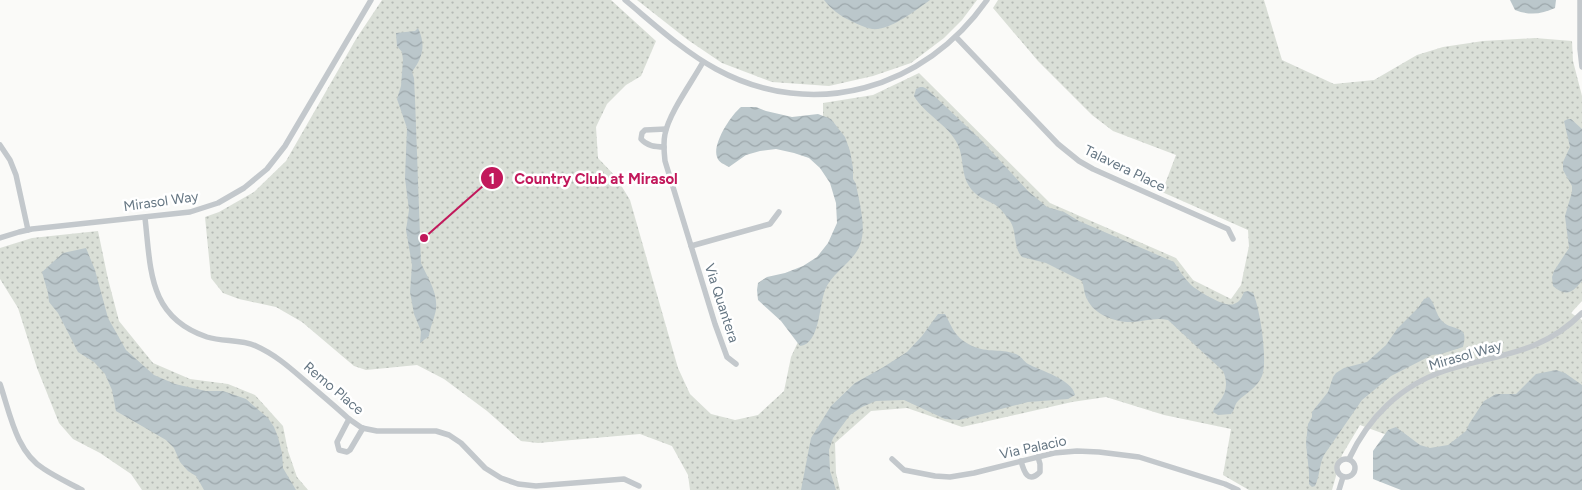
<svg xmlns="http://www.w3.org/2000/svg" width="1582" height="490" font-family="Figtree,sans-serif">
  <style>
    .grass { fill: url(#grass-dots) }
    .water { fill: url(#water-waves) }
    .lines { fill: none; stroke-linecap: round; stroke-linejoin: round }
    .minor { stroke: #c3c8cc; stroke-width: 5.5 }
    .labels { text-anchor: middle; stroke-width: 5; stroke-linejoin: round; paint-order: stroke }
    .street-label { font-size: 14px; fill: #657683; stroke: #fff }
    .leader { fill: none; stroke: #c2185b; stroke-width: 2 }
    .callout-dot { fill: #c2185b; stroke: #fff; stroke-width: 2 }
    .mark-label { font-size: 15px; text-anchor: middle; font-weight: bold; fill: #fff }
    .callout-label { font-size: 15px; text-anchor: middle; font-weight: bold; fill: #c2185b; stroke: #fff; stroke-width: 5; stroke-linejoin: round; paint-order: stroke }
  </style>
  <defs>
    <pattern id="grass-dots" width="8" height="8" patternUnits="userSpaceOnUse" patternTransform="scale(1.25)"><rect width="8" height="8" fill="#dadfd7"/><path d="M2 2h.1M6 6h.1" fill="none" stroke="#b4b9b4" stroke-width="1.8" stroke-linecap="round"/></pattern>
    <pattern id="water-waves" width="16" height="10" patternUnits="userSpaceOnUse" patternTransform="scale(1.25)"><rect width="16" height="10" fill="#bbc7cb"/><path d="M0 5q4-4 8 0t8 0" fill="none" stroke="#9ca6aa"/></pattern>
  </defs>
  <rect width="100%" height="100%" fill="#fafaf8"/>
  <g class="grass">
    <polygon points="382,0 611,0 656,41 641,76 626,85 607,104 596,127 598,158 616,177 630,200 678,368 690,394 711,414 735,420 758,415 784,391 791,357 840,251 843,190 823,133 823,103 873,95 919,73 1050,203 1176,258 1193,280 1231,299 1241,285 1249,246 1248,230 1162,192 1176,155 1113,131 1092,115 1038,61 993,8 998,0 1264,0 1282,60 1334,84 1374,80 1417,55 1443,47 1483,41 1535,38 1572,41 1573,61 1582,96 1582,301 1571,313 1582,320 1582,403 1449,458 1360,425 1342,455 1332,490 1249,490 1223,475 1231,429 1164,415 1106,397 1072,402 962,427 907,408 871,411 835,443 836,473 840,490 690,490 688,475 672,446 640,434 538,443 521,441 487,411 444,379 417,365 366,370 354,366 302,322 276,307 239,299 223,293 211,278 205,217 219,212 254,192 286,161 356,39"/>
    <polygon points="637,0 977,0 962,20 944,38 911,63 873,76 829,86 772,82 722,63 688,40"/>
    <polygon points="98,231 108,279 119,321 153,363 190,379 228,384 255,395 283,426 288,451 297,477 308,490 142,490 131,474 100,453 73,439 59,423 37,368 18,308 0,279 0,248 32,238"/>
  </g>
  <g class="water">
    <path d="M824,0h106c-14,10 -40,31 -58,29 -7,-1 -14,-5 -21,-8 -11,-5 -20,-12 -27,-21z"/>
    <path d="M1510,0h46l-1,8c-13,6 -25,8 -40,2z"/>
    <path d="M418,28c8,17 5,29 -6,44l2,6 1,21 6,164c6,14 17,29 15,46 -1,8 -6,18 -7,27l-9,7 1,-12 -7,-17 -4,-22 2,-27 -6,-35 3,-20 -4,-32 2,-50 -10,-29 4,-13 2,-26 -1,-8 -5,-6 -1,-13 19,-2z"/>
    <path d="M920,87h3l4,2 54,51 47,51 19,16 17,5 15,9 95,41c5,8 10,16 17,23 7,6 34,23 43,19 6,-2 8,-7 10,-12l4,-1 5,2c7,15 15,67 9,83 -5,12 -16,17 -24,25 -4,4 -3,9 -7,13l-13,1 -5,-3c1,-5 3,-6 6,-10 8,-10 9,-20 4,-31l-55,-51c-12,-3 -23,1 -35,2 -16,1 -39,-7 -46,-23 -3,-5 -3,-13 -5,-18l-36,-18 -24,-6c-9,-10 -5,-26 -12,-36 -5,-6 -9,-13 -16,-17 -10,-5 -19,-8 -25,-18 -8,-12 -5,-28 -11,-41 -9,-20 -33,-30 -44,-49l2,-7z"/>
    <path d="M741,107h15l10,4 26,6 26,-3 13,5 14,18 5,14 3,17v11l3,5c3,18 11,43 4,61 -7,18 -28,27 -35,45 -6,15 -5,54 -25,56l-19,-25 -23,-21 -1,-10 1,-7 9,-6 18,-4 18,-7 14,-9 11,-14 9,-20 -1,-20 -6,-20 -10,-15 -11,-10 -15,-5 -18,-4 -16,2 -14,4 -17,12c-5,-3 -10,-4 -12,-10 -5,-13 14,-42 24,-50z"/>
    <path d="M1568,119h3l11,10v152c-10,12 -16,16 -29,5l-1,-9 2,-6 15,-23 -4,-32 7,-24v-6l-9,-16v-8l7,-15 -6,-26z"/>
    <polygon points="86,248 95,270 108,318 126,350 154,375 175,384 206,391 223,391 246,399 268,418 274,427 278,437 282,453 283,468 296,490 204,490 196,476 188,471 180,462 174,448 166,440 116,411 112,390 105,374 94,362 78,352 58,313 49,302 48,293 42,272 63,253"/>
    <path d="M1429,297c6,7 7,18 13,24 10,11 28,2 21,26l-22,7 -9,1 -41,21 -29,24 -38,55c-5,10 -4,21 -9,31l-3,1 -3,-3v-11l-3,-30 2,-19 4,-7v-5l16,-20 5,-15 3,-4 8,-5 23,-6 19,-17 11,-16 21,-21 6,-9z"/>
    <path d="M938,314h7c6,11 9,21 20,28 18,12 30,6 48,11 8,2 9,7 15,11 13,7 44,15 47,31l-7,4 -40,3 -69,18 -14,-1 -41,-19 -28,1 -14,6 -12,8 -17,23 -4,12 1,21 6,19h-35l10,-52 20,-32 24,-23 27,-15 25,-16 15,-16z"/>
    <polygon points="1556,370 1565,373 1582,385 1582,490 1401,490 1373,479 1373,451 1388,430 1396,427 1420,445 1430,448 1448,445 1466,431 1469,424 1484,401 1496,394 1516,394 1536,374"/>
  </g>
  <g class="lines">
    <g class="minor">
      <path d="M625,0c29,24 58,51 91,69 97,53 209,20 271,-69"/>
      <polyline points="1580,0 1580,49 1582,67"/>
      <polyline points="956,37 1058,144 1079,161 1093,169 1228,229 1233,239"/>
      <path d="M703,62c-11,20 -34,51 -38,72 -2,9 -1,18 0,27l50,163 12,33 9,7"/>
      <polyline points="0,145 10,160 16,175 28,230"/>
      <path d="M664,147c-9,0 -17,-1 -23,-8l1,-6 3,-3 21,-1"/>
      <path d="M145,218c6,52 3,99 62,119 16,5 34,2 49,9 18,8 32,20 47,33 15,13 31,26 46,40l13,9 15,3h59l13,4 12,8 24,25 16,10 17,6 18,2 88,-7 15,7"/>
      <polyline points="0,238 19,232 32,229 190,212 218,203 244,188 267,169 285,146 371,0"/>
      <polyline points="691,246 770,224 779,212"/>
      <path d="M0,384c10,29 16,68 44,85 12,8 25,14 38,21"/>
      <polyline points="349,419 337,442 339,450 347,452 350,450 363,428"/>
      <circle cx="1346" cy="468" r="9"/>
      <polyline points="892,459 904,470 935,476 950,477 974,473 1054,453 1077,451 1099,452 1139,457 1225,484 1238,490"/>
      <path d="M1349,459c19,-41 51,-73 95,-88 52,-17 97,-16 138,-58"/>
      <path d="M1021,461c3,11 7,23 19,11v-8l-2,-7"/>
      <polyline points="1339,490 1343,477"/>
    </g>
  </g>
  <g class="labels">
    <g class="street-label">
      <text transform="translate(1125 168) rotate(26)" y="5">Talavera Place</text>
      <text transform="translate(161 201) rotate(-8)" y="5">Mirasol Way</text>
      <text transform="translate(722 303) rotate(72)" y="5">Via Quantera</text>
      <text transform="translate(1465 355) rotate(-16)" y="5">Mirasol Way</text>
      <text transform="translate(334 388) rotate(40)" y="5">Remo Place</text>
      <text transform="translate(1033 447) rotate(-12)" y="5">Via Palacio</text>
    </g>
  </g>
  <path class="leader" d="M424 238L492 178"/>
  <g class="callout-dot">
    <circle cx="424" cy="238" r="5"/>
    <circle cx="492" cy="178" r="12"/>
  </g>
  <g class="mark-label">
    <text x="492" y="184">1</text>
  </g>
  <g class="callout-label">
    <text x="596" y="184">Country Club at Mirasol</text>
  </g>
</svg>
